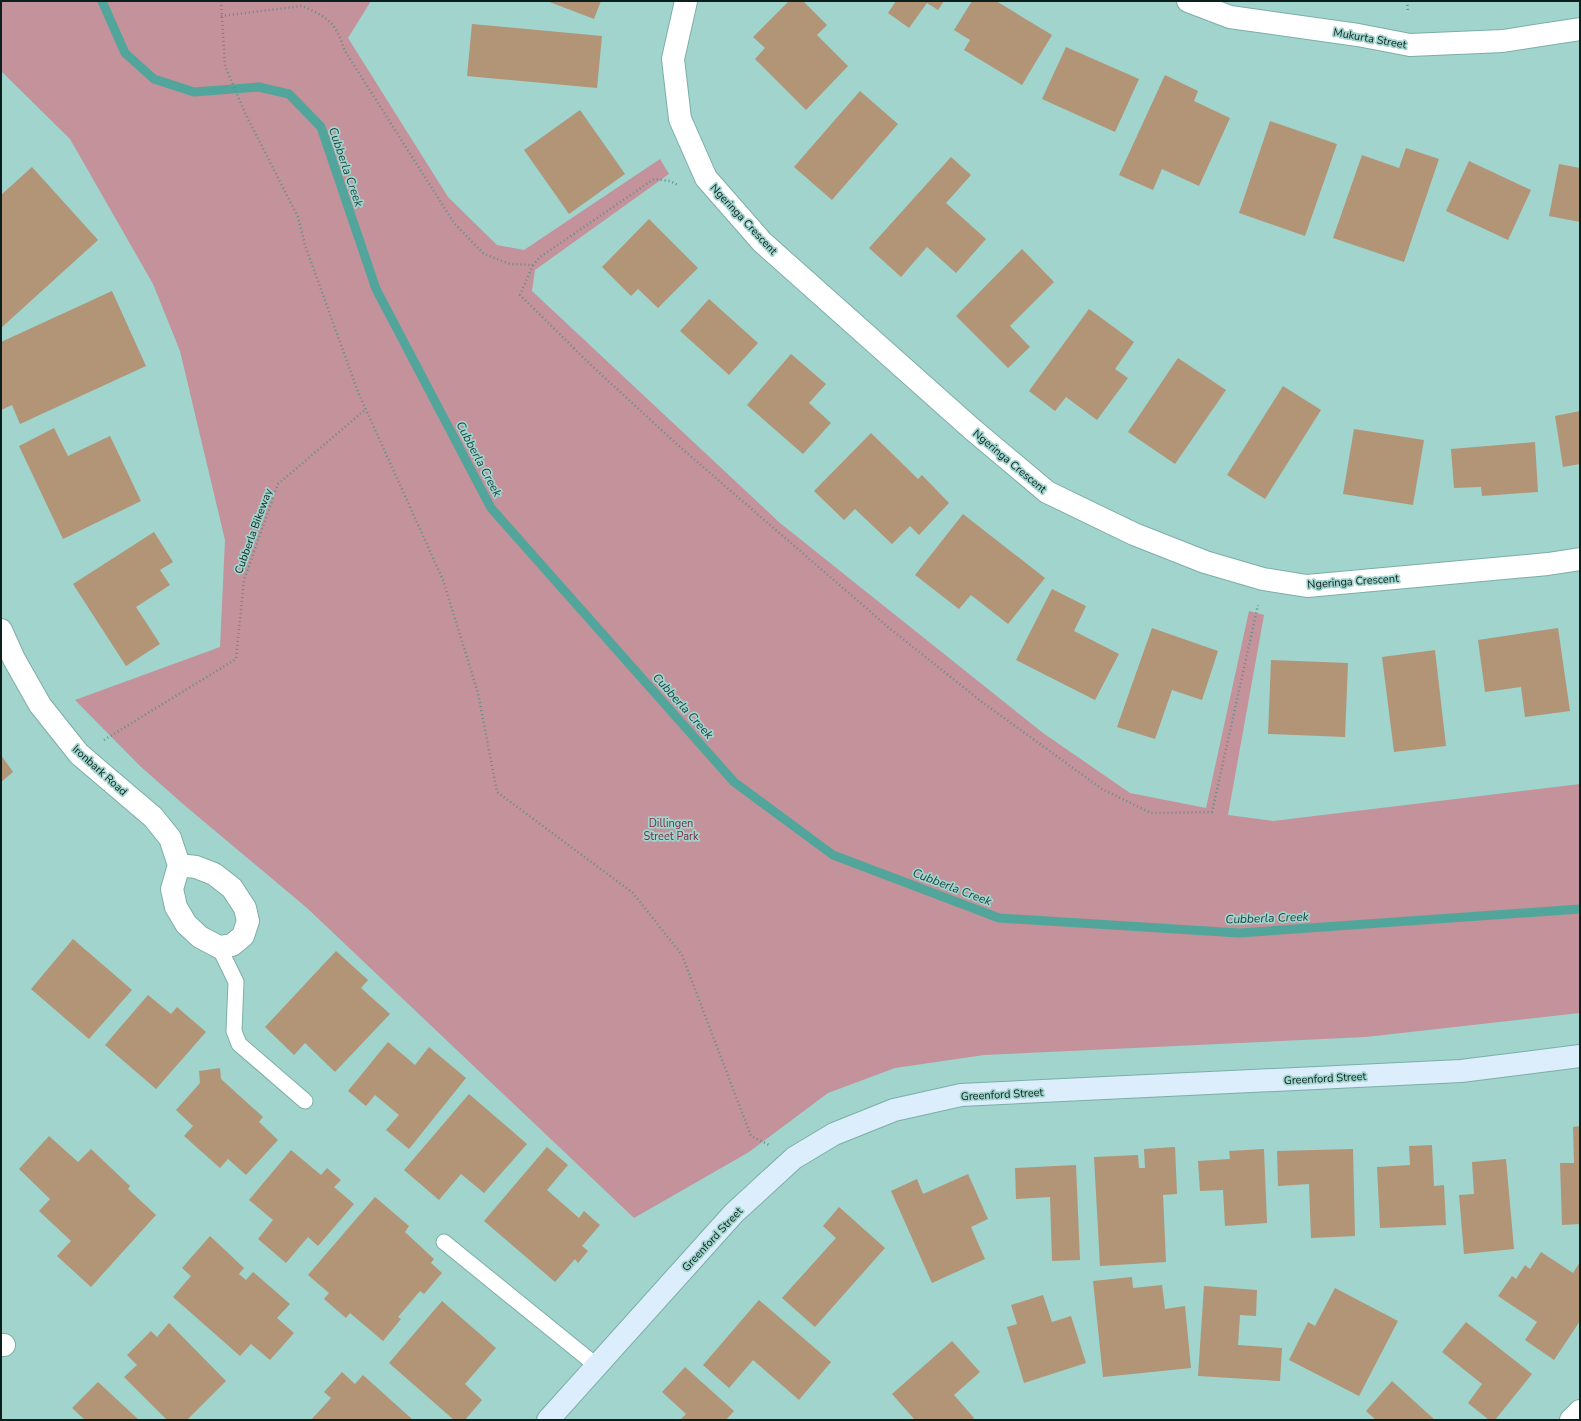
<svg xmlns="http://www.w3.org/2000/svg" width="1581" height="1421" font-family="'Nunito Sans',sans-serif">
  <style>
    .green { fill: #c3929b }
    .lines { fill: none; stroke-linecap: round; stroke-linejoin: round }
    .stream { stroke: #51a59b; stroke-width: 9 }
    .building { fill: #b29477 }
    .lane-casing { stroke: #7caea7; stroke-width: 17 }
    .street-casing { stroke: #7caea7; stroke-width: 24 }
    .secondary-casing { stroke: #7caea7; stroke-width: 24 }
    .path { stroke: #668d87; stroke-width: 2.5; stroke-dasharray: 1 3; stroke-linecap: butt }
    .lane { stroke: #fff; stroke-width: 15 }
    .street { stroke: #fff; stroke-width: 22 }
    .secondary { stroke: #dcedfc; stroke-width: 22 }
    .labels { text-anchor: middle; stroke-width: 3.5; stroke-linejoin: round; paint-order: stroke }
    .street-label { font-size: 11px; fill: #0b201d; stroke: #a1d4cd }
    .park-label { font-size: 11px; fill: #7b2b42; stroke: #a1d4cd }
    .water-label { font-size: 12px; font-style: italic; fill: #1c433f; stroke: #a1d4cd }
  </style>
  <rect width="100%" height="100%" fill="#a1d4cd"/>
  <polygon class="green" points="1,1 371,1 348,38 448,197 497,245 524,250 660,159 669,174 535,270 532,291 780,523 1043,733 1130,793 1206,808 1249,611 1264,615 1228,815 1273,821 1580,784 1580,1013 1366,1037 984,1055 895,1068 828,1093 749,1152 634,1218 307,908 183,804 140,766 75,700 220,647 225,540 180,351 153,284 70,139 1,71"/>
  <g class="lines">
    <polyline class="stream" points="102,1 125,53 154,79 194,92 259,87 289,94 321,127 376,289 491,508 734,782 833,855 999,918 1239,933 1580,909"/>
  </g>
  <g class="building">
    <polygon points="547,1 601,1 594,19"/>
    <polygon points="789,1 803,1 827,25 817,35 848,66 806,110 755,59 765,48 753,37"/>
    <polygon points="896,1 944,1 938,10 927,3 909,28 888,13"/>
    <polygon points="972,1 996,1 1052,35 1022,85 964,50 970,40 954,30"/>
    <polygon points="472,24 602,36 597,88 467,76"/>
    <polygon points="1066,47 1139,79 1115,132 1042,99"/>
    <polygon points="1165,75 1198,91 1194,101 1230,118 1199,186 1162,169 1153,190 1119,175"/>
    <polygon points="860,91 898,124 832,200 794,167"/>
    <polygon points="580,110 625,174 569,214 524,150"/>
    <polygon points="1270,121 1337,144 1305,236 1239,213"/>
    <polygon points="1406,148 1439,159 1404,262 1333,238 1362,155 1399,168"/>
    <polygon points="951,157 971,175 946,203 986,239 956,273 927,247 901,277 869,248"/>
    <polygon points="1469,161 1531,190 1508,240 1446,211"/>
    <polygon points="1559,164 1580,168 1580,222 1549,216"/>
    <polygon points="32,167 98,240 1,328 1,195"/>
    <polygon points="649,219 698,268 658,308 638,289 631,296 602,267"/>
    <polygon points="1022,249 1054,282 1010,326 1030,347 1008,368 956,316"/>
    <polygon points="112,291 146,366 20,424 12,405 1,410 1,342"/>
    <polygon points="709,299 758,343 729,375 680,331"/>
    <polygon points="1089,309 1134,342 1115,369 1128,378 1097,420 1066,397 1055,411 1029,391"/>
    <polygon points="791,354 826,384 809,403 831,423 803,454 747,405"/>
    <polygon points="1178,358 1226,390 1175,464 1128,432"/>
    <polygon points="1283,386 1321,410 1265,499 1227,475"/>
    <polygon points="1580,411 1580,464 1563,467 1555,416"/>
    <polygon points="54,428 68,456 110,436 141,501 63,539 19,446"/>
    <polygon points="1354,429 1424,440 1413,505 1343,494"/>
    <polygon points="871,433 918,479 922,475 949,503 919,535 910,526 892,544 855,509 844,520 814,491"/>
    <polygon points="1535,442 1538,492 1482,496 1481,487 1454,488 1451,449"/>
    <polygon points="963,514 1045,578 1008,624 971,595 959,609 915,575"/>
    <polygon points="154,532 173,562 160,570 170,585 136,607 160,644 126,666 73,584"/>
    <polygon points="1052,589 1086,606 1074,631 1119,654 1095,700 1016,660"/>
    <polygon points="1152,628 1218,651 1202,700 1172,690 1155,739 1117,727"/>
    <polygon points="1558,628 1570,711 1525,717 1521,687 1485,692 1478,640"/>
    <polygon points="1435,650 1446,746 1394,752 1382,657"/>
    <polygon points="1271,660 1348,663 1345,737 1268,734"/>
    <polygon points="1,755 13,772 1,782"/>
    <polygon points="73,939 132,990 89,1039 31,989"/>
    <polygon points="336,951 368,980 361,988 390,1014 335,1072 305,1043 294,1055 265,1027"/>
    <polygon points="148,995 171,1014 177,1007 206,1032 156,1089 105,1045"/>
    <polygon points="388,1042 415,1065 429,1047 466,1078 409,1149 386,1130 399,1115 375,1095 366,1106 348,1091"/>
    <polygon points="220,1068 221,1079 263,1117 259,1122 278,1140 246,1175 228,1159 220,1168 184,1136 193,1126 176,1110 200,1083 199,1071"/>
    <polygon points="469,1094 527,1144 484,1193 461,1174 439,1200 404,1170"/>
    <polygon points="1580,1126 1580,1224 1562,1225 1560,1163 1574,1163 1573,1127"/>
    <polygon points="49,1136 78,1162 91,1149 130,1186 128,1189 156,1215 91,1287 57,1256 71,1241 39,1211 50,1199 19,1169"/>
    <polygon points="1432,1145 1434,1186 1444,1185 1446,1225 1380,1228 1377,1167 1410,1165 1409,1146"/>
    <polygon points="547,1147 568,1165 547,1190 579,1218 584,1211 600,1225 582,1246 588,1251 578,1263 575,1259 555,1282 484,1221"/>
    <polygon points="1175,1147 1177,1194 1163,1195 1166,1262 1100,1266 1094,1157 1138,1155 1139,1168 1145,1168 1144,1149"/>
    <polygon points="1264,1149 1267,1223 1225,1226 1223,1190 1200,1191 1198,1161 1230,1159 1229,1151"/>
    <polygon points="1353,1149 1355,1236 1311,1238 1309,1184 1278,1186 1277,1151"/>
    <polygon points="291,1150 321,1175 327,1168 341,1180 334,1187 354,1204 318,1246 308,1237 286,1263 258,1239 273,1220 249,1200"/>
    <polygon points="1506,1159 1514,1249 1464,1254 1459,1195 1474,1194 1472,1162"/>
    <polygon points="1076,1165 1080,1260 1052,1261 1050,1197 1016,1199 1015,1168"/>
    <polygon points="968,1174 988,1219 971,1227 985,1259 932,1283 891,1191 917,1179 923,1194"/>
    <polygon points="375,1197 409,1226 405,1232 434,1259 431,1263 442,1273 424,1294 420,1291 398,1317 401,1319 383,1341 350,1313 346,1318 324,1299 329,1293 308,1275"/>
    <polygon points="839,1207 885,1248 815,1327 782,1298 836,1238 823,1226"/>
    <polygon points="210,1236 244,1268 239,1274 246,1280 253,1272 290,1304 277,1318 294,1333 270,1360 251,1344 240,1356 173,1297 191,1276 182,1268"/>
    <polygon points="1541,1252 1573,1273 1580,1262 1580,1321 1554,1360 1525,1340 1537,1322 1498,1296 1512,1276 1516,1279 1525,1265 1530,1269"/>
    <polygon points="1132,1277 1133,1288 1162,1285 1165,1309 1185,1306 1191,1368 1103,1377 1093,1281"/>
    <polygon points="1204,1286 1257,1290 1256,1316 1240,1315 1238,1345 1282,1348 1280,1381 1198,1376"/>
    <polygon points="1335,1288 1398,1321 1359,1396 1289,1360 1308,1322 1315,1326"/>
    <polygon points="1043,1295 1052,1322 1071,1316 1086,1363 1024,1383 1007,1327 1017,1324 1011,1305"/>
    <polygon points="759,1300 831,1362 799,1400 753,1360 729,1388 703,1365"/>
    <polygon points="442,1301 496,1348 465,1384 482,1400 465,1420 454,1420 389,1363"/>
    <polygon points="1466,1322 1532,1374 1495,1420 1489,1420 1468,1403 1482,1384 1442,1352"/>
    <polygon points="169,1323 226,1381 187,1420 167,1420 124,1377 137,1365 127,1355 151,1331 157,1337"/>
    <polygon points="952,1341 980,1372 954,1395 974,1418 971,1420 915,1420 892,1394"/>
    <polygon points="685,1367 734,1411 726,1420 680,1420 686,1414 662,1392"/>
    <polygon points="342,1372 355,1384 363,1375 413,1420 311,1420 331,1398 324,1392"/>
    <polygon points="1392,1381 1435,1420 1376,1420 1366,1411"/>
    <polygon points="98,1382 139,1420 85,1420 72,1408"/>
  </g>
  <g class="lines">
    <g class="lane-casing">
      <g id="lane">
        <polyline points="219,947 236,982 234,1031 239,1044 305,1101"/>
        <polyline points="444,1242 597,1366"/>
      </g>
    </g>
    <g class="street-casing">
      <g id="street">
        <polyline points="686,1 673,59 680,119 706,178 762,242 972,429 1047,492 1134,534 1205,562 1263,579 1307,586 1548,564 1580,559"/>
        <polyline points="1188,1 1230,17 1358,35 1410,45 1503,41 1580,29"/>
        <polyline points="1,630 14,659 40,705 79,754 153,817 170,838 179,865 172,889 176,907 186,924 200,937 219,947 232,945 243,936 248,921 245,908 232,888 214,874 196,867 179,865"/>
        <polyline points="1,1345 4,1345"/>
        <polyline points="1571,1420 1580,1411"/>
      </g>
    </g>
    <g class="secondary-casing">
      <polyline id="secondary" points="548,1420 734,1213 794,1158 834,1134 894,1110 961,1095 1461,1071 1580,1056"/>
    </g>
    <g class="path">
      <polyline points="221,1 225,66 246,115 298,217 305,245 358,392 443,580 478,693 497,792 633,893 682,955 751,1136 769,1145"/>
      <polyline points="1407,1 1408,12"/>
      <path d="M221,16l81,-10c12,5 28,12 34,24 4,6 6,14 9,21l109,172 30,31 26,10 23,1 7,-8 114,-78 16,2 8,4"/>
      <polyline points="533,265 520,295 593,367 680,447 888,627 982,702 1102,789 1151,813 1212,812 1258,605"/>
      <polyline points="104,740 236,659 244,580 278,484 366,409"/>
    </g>
    <use href="#lane" class="lane"/>
    <use href="#street" class="street"/>
    <use href="#secondary" class="secondary"/>
  </g>
  <g class="labels">
    <g class="street-label">
      <text transform="translate(1370 38) rotate(10)" y="4">Mukurta Street</text>
      <text transform="translate(744 219) rotate(47)" y="4">Ngeringa Crescent</text>
      <text transform="translate(1010 461) rotate(40)" y="4">Ngeringa Crescent</text>
      <text transform="translate(253 531) rotate(-70)" y="4">Cubberla Bikeway</text>
      <text transform="translate(1353 581) rotate(-4)" y="4">Ngeringa Crescent</text>
      <text transform="translate(100 770) rotate(42)" y="4">Ironbark Road</text>
      <text transform="translate(1325 1078) rotate(-3)" y="4">Greenford Street</text>
      <text transform="translate(1002 1094) rotate(-3)" y="4">Greenford Street</text>
      <text transform="translate(712 1239) rotate(-47)" y="4">Greenford Street</text>
    </g>
    <g class="park-label">
      <text x="671" y="827">Dillingen<tspan x="671" dy="13">Street Park</tspan></text>
    </g>
    <g class="water-label">
      <text transform="translate(346 167) rotate(71)" y="4">Cubberla Creek</text>
      <text transform="translate(479 459) rotate(62)" y="4">Cubberla Creek</text>
      <text transform="translate(683 706) rotate(48)" y="4">Cubberla Creek</text>
      <text transform="translate(952 887) rotate(21)" y="4">Cubberla Creek</text>
      <text transform="translate(1267 918) rotate(-2)" y="4">Cubberla Creek</text>
    </g>
  </g>
  <rect width="1581" height="1421" fill="none" stroke="#0b201d" stroke-width="4"/>
</svg>
